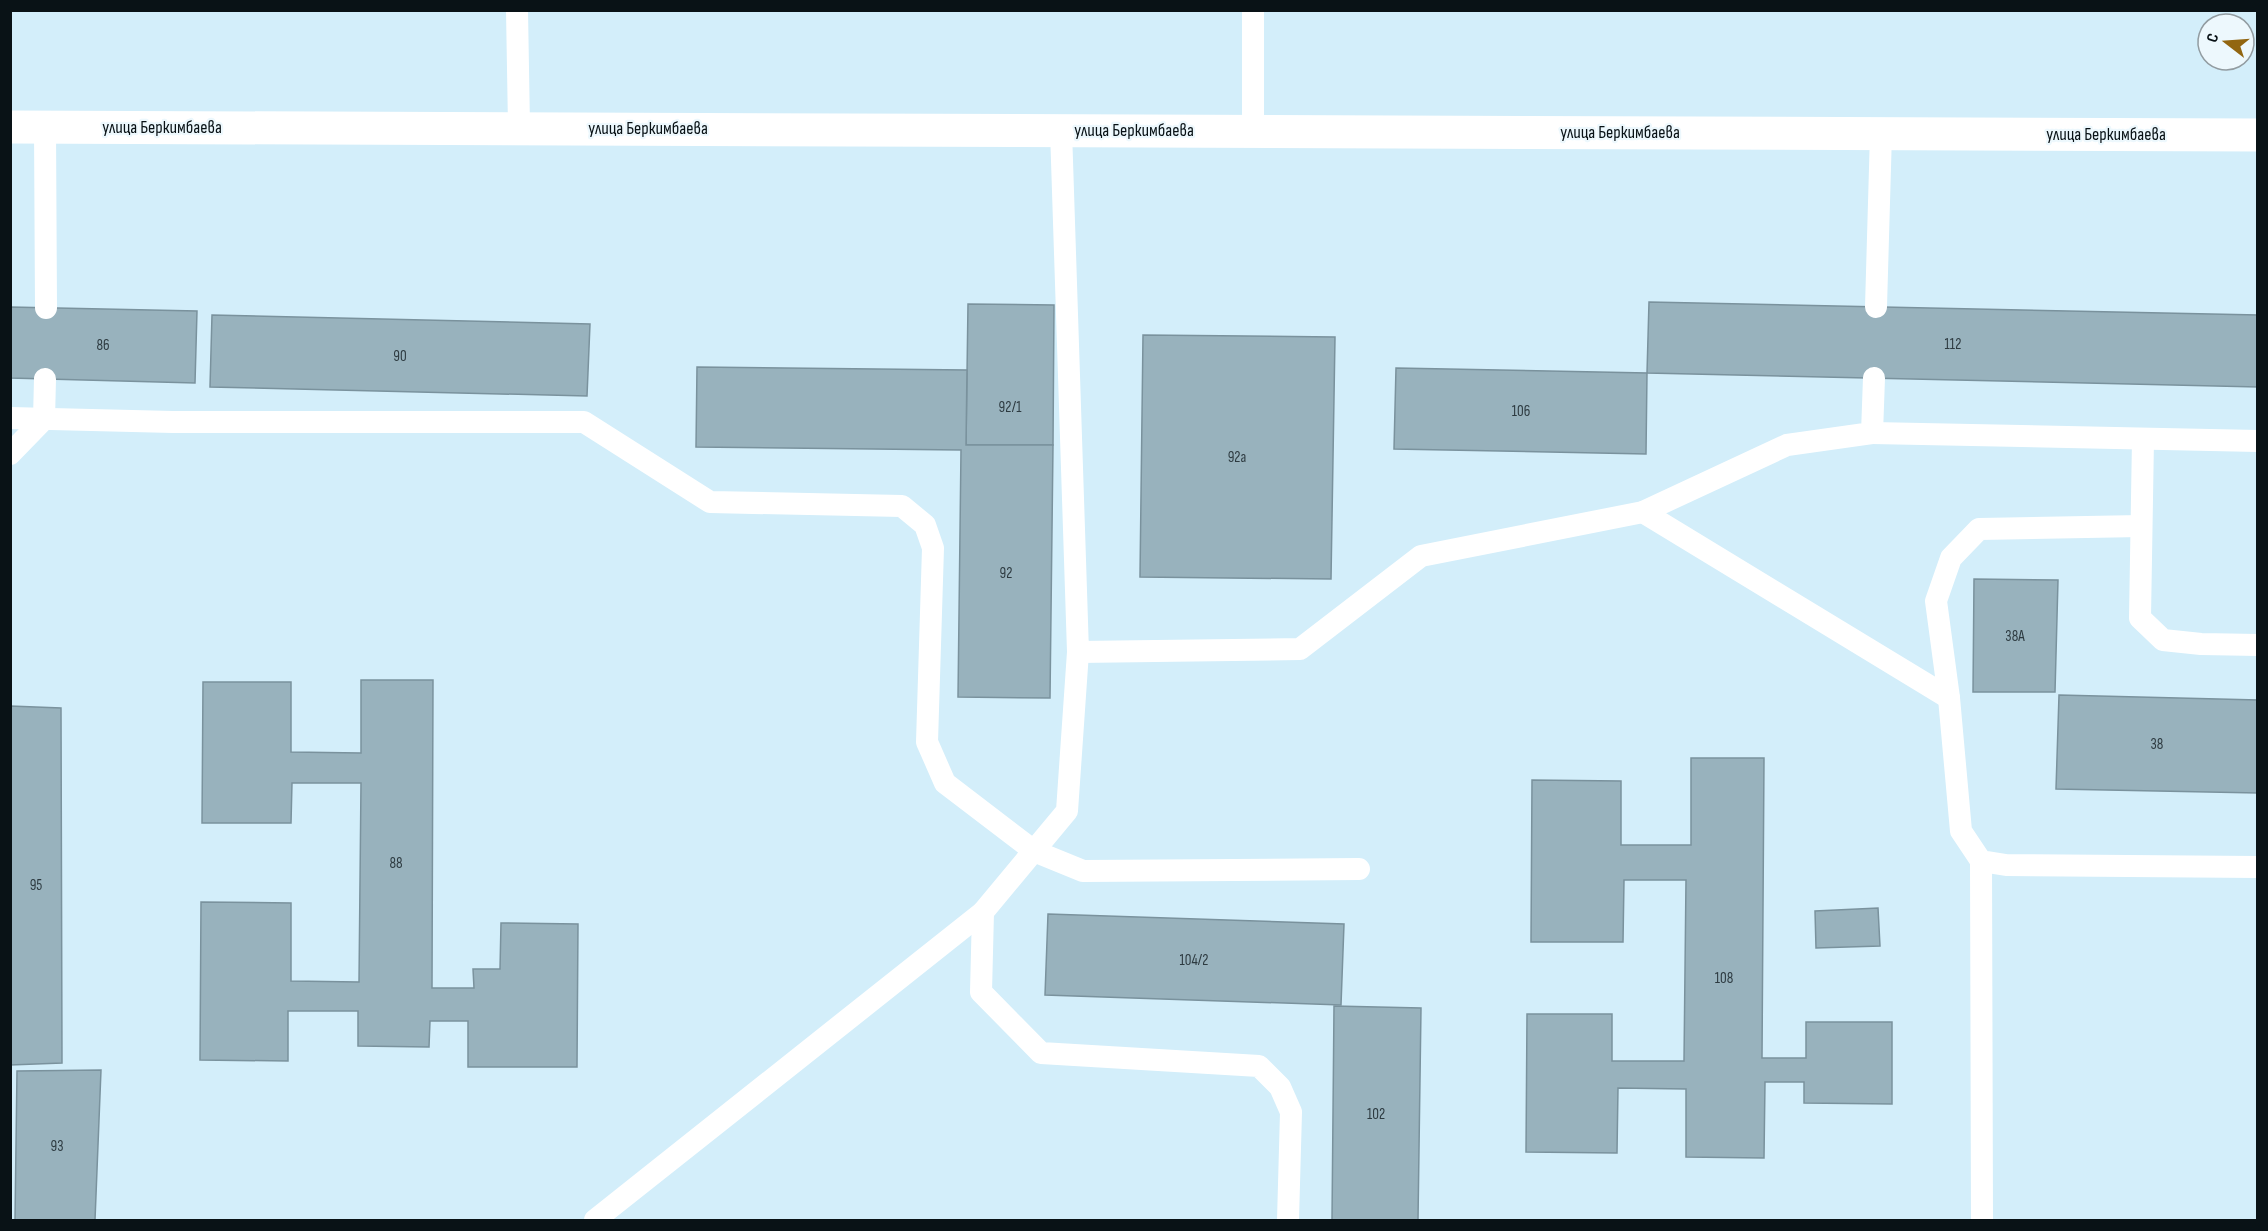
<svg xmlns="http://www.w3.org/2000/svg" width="2268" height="1231" font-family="'Sofia Sans Condensed',sans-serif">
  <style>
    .building { fill: #98b2bd; stroke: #7a929d; stroke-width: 1.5 }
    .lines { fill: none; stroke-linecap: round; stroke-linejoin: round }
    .service { stroke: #fff; stroke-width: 22 }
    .tertiary { stroke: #fff; stroke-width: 33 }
    .labels { text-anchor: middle; stroke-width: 4.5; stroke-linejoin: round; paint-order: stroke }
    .number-label { font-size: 15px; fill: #2d3a40 }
    .street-label { font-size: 18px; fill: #091216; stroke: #edf8fd }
  </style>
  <rect width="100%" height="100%" fill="#d3eefa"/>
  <g class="building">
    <polygon points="1649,302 2258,315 2258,387 1647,373"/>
    <polygon points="968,304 1054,305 1053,445 966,445"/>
    <polygon points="10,307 197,311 195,383 10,378"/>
    <polygon points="212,315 590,324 587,396 210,387"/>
    <polygon points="1143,335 1335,337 1331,579 1140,577"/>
    <polygon points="697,367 967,370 966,445 1053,445 1050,698 958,697 961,450 696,447"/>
    <polygon points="1396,368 1647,373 1646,454 1394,449"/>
    <polygon points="1974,579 2058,580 2055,692 1973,692"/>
    <polygon points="361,680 433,680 432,988 474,988 473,969 500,969 501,923 578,924 577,1067 468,1067 468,1021 430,1021 429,1047 358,1046 358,1011 288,1011 288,1061 200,1060 201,902 291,903 291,981 359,982 361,783 292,783 291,823 202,823 203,682 291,682 291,752 361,753"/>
    <polygon points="2059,695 2258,700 2258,793 2056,789"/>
    <polygon points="10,706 61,708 62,1063 10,1065"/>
    <polygon points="1691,758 1764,758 1762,1058 1806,1058 1806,1022 1892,1022 1892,1104 1804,1103 1804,1082 1765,1082 1764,1158 1686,1157 1686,1089 1618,1088 1617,1153 1526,1152 1527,1014 1612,1014 1612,1061 1684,1061 1686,880 1624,880 1623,942 1531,942 1532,780 1621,781 1621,845 1691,845"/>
    <polygon points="1878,908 1880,946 1816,948 1815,911"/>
    <polygon points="1048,914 1344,924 1341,1005 1045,995"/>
    <polygon points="1334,1006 1421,1008 1418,1220 1332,1220"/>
    <polygon points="101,1070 95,1220 15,1220 17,1071"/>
  </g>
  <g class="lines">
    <g class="service">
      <polyline points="517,10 519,127"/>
      <polyline points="45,127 46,308"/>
      <polyline points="1061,130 1078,652 1300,649 1421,556 1643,512 1787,445 1872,433 1874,378"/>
      <polyline points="1253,131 1253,10"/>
      <polyline points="1876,307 1881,133"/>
      <polyline points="10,418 173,422 584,422 710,502 902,506 925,525 933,548 927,742 945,783 1034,851 1083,871 1359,869"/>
      <polyline points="1872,433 2258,441"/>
      <polyline points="2143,439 2140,618 2163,640 2201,644 2258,645"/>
      <polyline points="10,454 44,419 45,379"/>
      <polyline points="1643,512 1949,698"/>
      <polyline points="2141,526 1979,529 1951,558 1936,601 1949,698 1961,831 1981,861 2006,865 2258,867"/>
      <polyline points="1981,861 1982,1220"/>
      <polyline points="983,912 981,992 1041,1053 1259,1066 1280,1087 1291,1112 1288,1220"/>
      <polyline points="595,1220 983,912 1067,811 1078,652"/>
    </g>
    <polyline class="tertiary" points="10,127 2258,135"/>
  </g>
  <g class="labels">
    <g class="number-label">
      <text x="1953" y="349">112</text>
      <text x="103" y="350">86</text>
      <text x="400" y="361">90</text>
      <text x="1010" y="412">92/1</text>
      <text x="1521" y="416">106</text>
      <text x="1237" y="462">92а</text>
      <text x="1006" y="578">92</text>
      <text x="2015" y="641">38А</text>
      <text x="2157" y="749">38</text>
      <text x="396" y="868">88</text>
      <text x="36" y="890">95</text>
      <text x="1194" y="965">104/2</text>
      <text x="1724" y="983">108</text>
      <text x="1376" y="1119">102</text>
      <text x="57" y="1151">93</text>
    </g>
    <g class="street-label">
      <text x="162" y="133">улица Беркимбаева</text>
      <text x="648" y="134">улица Беркимбаева</text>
      <text x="1134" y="136">улица Беркимбаева</text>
      <text x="1620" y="138">улица Беркимбаева</text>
      <text x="2106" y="140">улица Беркимбаева</text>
    </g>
  </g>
  <rect width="2268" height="1231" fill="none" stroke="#091216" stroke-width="24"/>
  <g transform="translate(2226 42) rotate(287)"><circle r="28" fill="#edf8fd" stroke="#929ca1" stroke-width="1.5"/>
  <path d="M0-4.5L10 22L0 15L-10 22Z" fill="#926611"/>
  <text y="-9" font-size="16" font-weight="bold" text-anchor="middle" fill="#091216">С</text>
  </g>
</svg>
